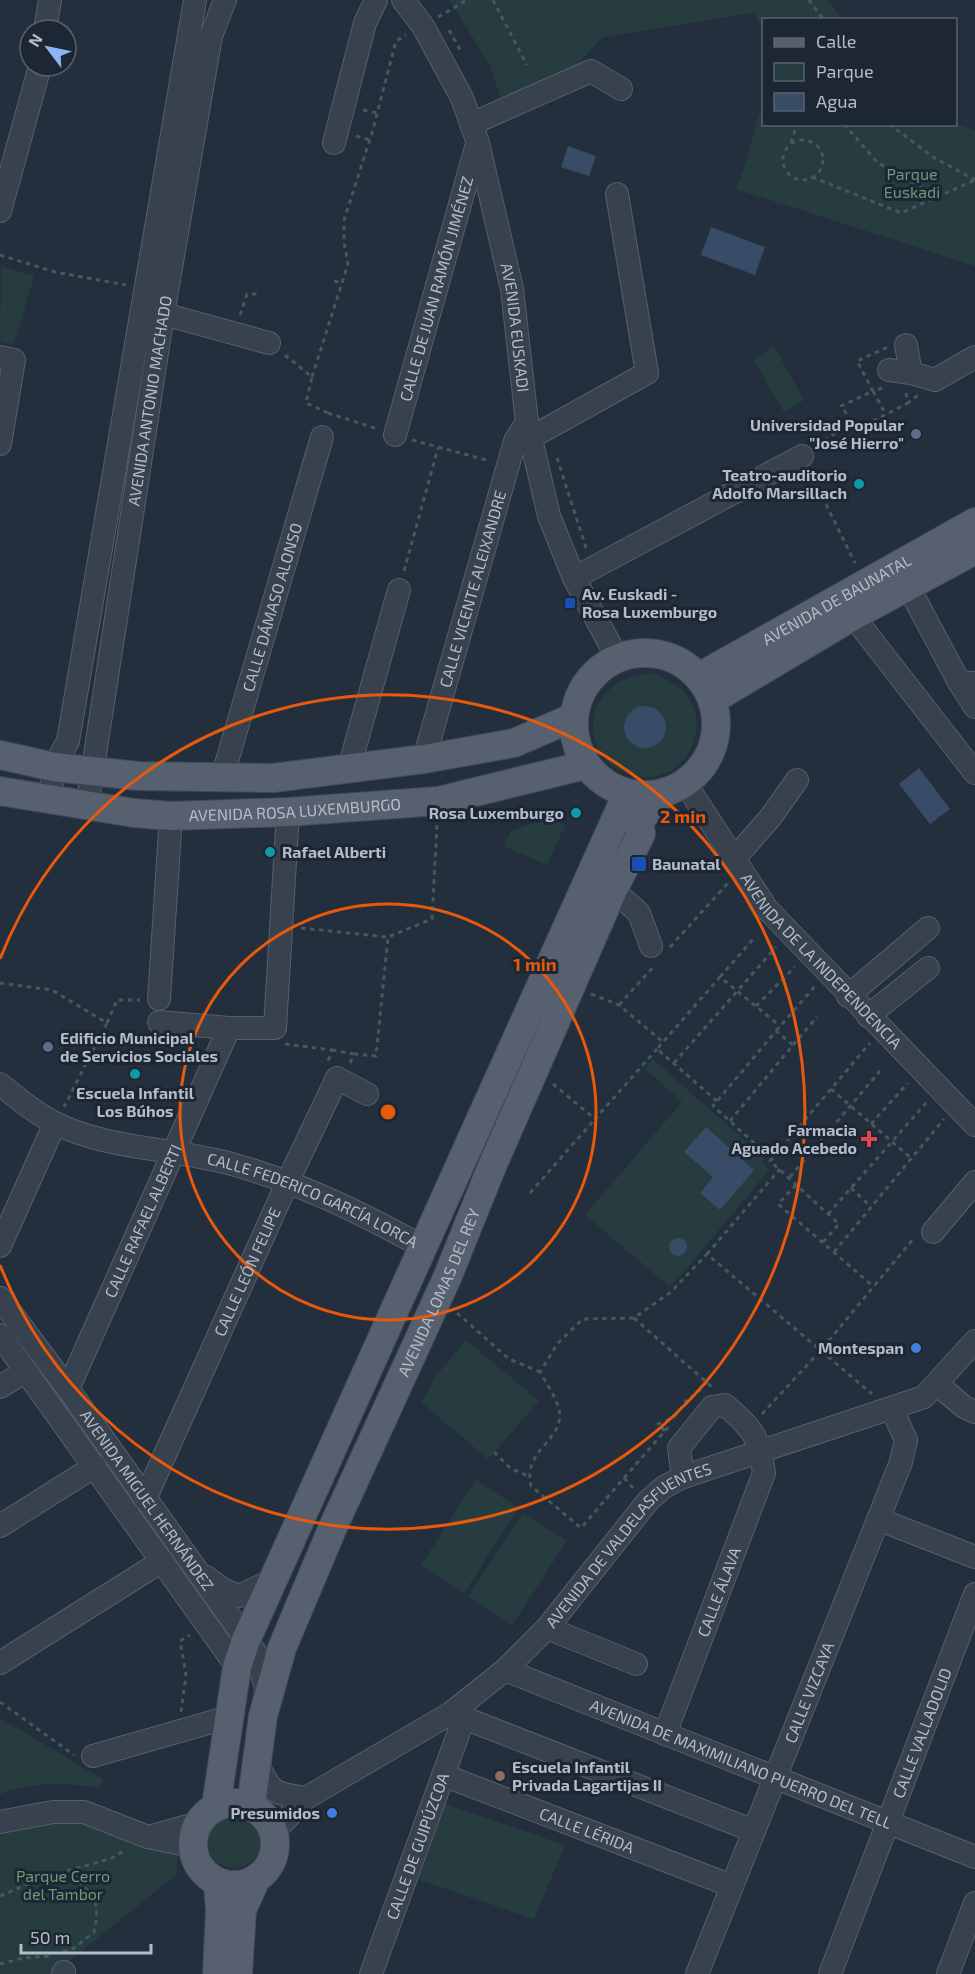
<svg xmlns="http://www.w3.org/2000/svg" width="975" height="1974" font-family="'Exo 2',sans-serif">
  <style>
    .green { fill: #263c3f; fill-rule: evenodd }
    .water { fill: #394c67 }
    .lines { fill: none; stroke-linecap: round; stroke-linejoin: round }
    .minor-casing { stroke: #565f6c; stroke-width: 24 }
    .major-casing { stroke: #414a57; stroke-width: 30 }
    .path { stroke: #44595c; stroke-width: 3; stroke-dasharray: 4.5 4.5; stroke-linecap: butt }
    .minor { stroke: #38414e; stroke-width: 22 }
    .major { stroke: #56606e; stroke-width: 28 }
    .ring { fill: none; stroke: #e8590c; stroke-width: 3 }
    .service-dot { fill: #5c6f8a; stroke: #1d2633; stroke-width: 2 }
    .culture-dot { fill: #0f9aa8; stroke: #1d2633; stroke-width: 2 }
    .transit-dot { fill: #1a4fb4; stroke: #1d2633; stroke-width: 2 }
    .health-dot { fill: #e0444e; stroke: #1d2633; stroke-width: 2 }
    .shop-dot { fill: #3f7fe0; stroke: #1d2633; stroke-width: 2 }
    .education-dot { fill: #8d6e63; stroke: #1d2633; stroke-width: 2 }
    .labels { text-anchor: middle; stroke-width: 6; stroke-linejoin: round; paint-order: stroke }
    .park-label { font-size: 16px; fill: #6b9a76; stroke: #1d2633 }
    .street-label { font-size: 16px; fill: #b4bcc9; stroke: #1d2633 }
    .poi-label { font-size: 16px; font-weight: bold; fill: #b4bcc9; stroke: #1d2633; text-anchor: end }
    .centre { fill: #e8590c; stroke: #1d2633; stroke-width: 3 }
    .ring-label { font-size: 18px; text-anchor: middle; font-weight: bold; fill: #e8590c; stroke: #1d2633; stroke-width: 6; stroke-linejoin: round; paint-order: stroke }
  </style>
  <rect width="100%" height="100%" fill="#242f3e"/>
  <g class="green">
    <polygon points="449,0 827,0 843,19 764,20 763,29 754,13 603,37 576,66 502,102 490,65"/>
    <path d="M763,103l1,21h192l19,6v136l-239,-77c12,-29 17,-57 27,-86z"/>
    <polygon points="1,266 34,276 14,345 0,341"/>
    <polygon points="774,346 804,400 784,412 753,360"/>
    <path d="M650,673c87,24 38,131 -29,98 -12,-6 -22,-18 -26,-31 -10,-38 20,-64 55,-67zM651,706l11,9 -37,19 -1,-13z"/>
    <polygon points="551,820 565,825 547,865 504,846 511,831 534,823"/>
    <path d="M653,1059l111,99 -2,5 7,7 -91,109 -9,7 -84,-71 97,-113 -37,-33zM713,1177l7,33 -20,-18z"/>
    <polygon points="466,1340 539,1401 488,1459 421,1402 436,1376"/>
    <polygon points="476,1480 519,1508 464,1593 421,1565"/>
    <polygon points="523,1513 567,1541 512,1625 468,1596"/>
    <path d="M0,1718l104,62 -7,8c-33,-6 -64,-6 -97,6z"/>
    <polygon points="445,1804 565,1845 534,1919 419,1880"/>
    <circle cx="234" cy="1841" r="27"/>
    <polygon points="39,1820 89,1824 178,1855 176,1875 53,1974 0,1974 0,1832"/>
  </g>
  <g class="water">
    <polygon points="568,146 596,156 589,176 561,167"/>
    <polygon points="711,227 765,247 755,275 701,255"/>
    <circle cx="645" cy="727" r="21"/>
    <polygon points="919,768 950,809 930,824 899,784"/>
    <polygon points="706,1127 754,1170 720,1210 700,1193 713,1177 684,1152"/>
    <circle cx="678" cy="1247" r="9"/>
  </g>
  <g class="lines">
    <g class="minor-casing">
      <g id="minor">
        <path id="s1" d="M403,0l20,26 39,72 16,45 34,146 15,133 22,94 25,62 44,81"/>
        <polyline points="45,30 50,0"/>
        <polyline points="471,124 591,71 621,89"/>
        <polyline points="334,143 365,23 376,0"/>
        <polyline points="0,211 40,66"/>
        <polyline points="149,310 269,343"/>
        <polyline points="906,345 911,373 935,380 975,357"/>
        <polyline points="0,357 14,360 0,444"/>
        <polyline points="889,370 911,373"/>
        <path id="s2" d="M395,435l82,-291"/>
        <polyline points="530,438 647,373 617,194"/>
        <polyline points="574,578 802,456"/>
        <polyline points="908,586 959,682 975,683"/>
        <polyline points="853,616 975,773"/>
        <polyline points="959,682 975,707"/>
        <path id="s3" d="M424,759l91,-318 12,-19"/>
        <polyline points="349,768 399,590"/>
        <path id="s4" d="M222,778l100,-341"/>
        <path id="s5" d="M685,783l82,126 208,216"/>
        <polyline points="50,799 54,767 68,741 195,0"/>
        <path id="s6" d="M87,806l76,-492 48,-278 14,-36"/>
        <polyline points="734,859 770,818 797,780"/>
        <polyline points="613,890 639,913 651,946"/>
        <polyline points="848,996 928,928"/>
        <polyline points="159,999 171,816"/>
        <polyline points="868,1016 928,968"/>
        <polyline points="159,1022 229,1028 275,1028 288,812"/>
        <path id="s7" d="M0,1084c16,13 36,30 55,39 51,26 118,25 173,40 70,19 132,49 195,84"/>
        <polyline points="933,1232 975,1182"/>
        <polyline points="0,1246 55,1123"/>
        <path id="s8" d="M0,1298l68,91 187,263 11,35 -1,12"/>
        <polyline points="0,1335 237,1667"/>
        <polyline points="937,1384 964,1407 975,1412"/>
        <polyline points="0,1387 26,1371"/>
        <path id="s9" d="M68,1389l161,-361"/>
        <path id="s10" d="M145,1499l143,-318 49,-103 30,16"/>
        <polyline points="878,1519 975,1557"/>
        <polyline points="0,1526 95,1466"/>
        <polyline points="206,1577 224,1590 239,1596 273,1580"/>
        <polyline points="547,1628 636,1664"/>
        <polyline points="0,1663 162,1561"/>
        <path id="s11" d="M505,1670l470,187"/>
        <polyline points="451,1713 754,1831"/>
        <path id="s12" d="M665,1734l99,-261c-5,-37 -11,-44 -39,-68l-13,2 -33,41 4,29"/>
        <polyline points="93,1756 229,1717"/>
        <path d="M257,1763c15,31 16,30 49,35"/>
        <path id="s13" d="M443,1775l289,111"/>
        <polyline points="0,1822 53,1812 84,1812 148,1837 192,1846"/>
        <path id="s14" d="M274,1832l32,-34 145,-85 54,-43 42,-42 101,-127 16,-14 19,-10 241,-80 51,-56"/>
        <polyline points="152,1836 198,1823"/>
        <polyline points="63,1974 64,1972"/>
        <path id="s15" d="M371,1974l93,-256"/>
        <path id="s16" d="M697,1974l204,-512 5,-22 -14,-31"/>
        <path id="s17" d="M830,1974l145,-380"/>
        <polyline points="948,1974 975,1903"/>
      </g>
    </g>
    <g class="major-casing">
      <g id="major">
        <circle cx="645" cy="724" r="71"/>
        <path id="s18" d="M699,677l276,-155"/>
        <polyline points="712,700 853,616 975,550"/>
        <polyline points="0,755 54,767 138,776 273,778 424,759 514,743 574,717"/>
        <path id="s19" d="M0,791l134,22 37,3 117,-4 150,-11 148,-36"/>
        <circle cx="234" cy="1844" r="41"/>
        <polyline points="216,1806 237,1667 246,1640 627,794"/>
        <path id="s20" d="M251,1806l12,-90 19,-68 51,-121 114,-249 46,-114 120,-274 28,-56 -2,-13 25,-28"/>
        <polyline points="217,1974 220,1911 218,1883"/>
        <polyline points="238,1974 242,1910 255,1881"/>
      </g>
    </g>
    <g class="path">
      <polyline points="493,0 527,65"/>
      <polyline points="809,0 824,20"/>
      <polyline points="438,17 467,0"/>
      <polyline points="449,30 462,53"/>
      <polyline points="363,110 377,113"/>
      <polyline points="844,124 877,162 936,196"/>
      <polyline points="889,124 933,157 975,180"/>
      <polyline points="356,136 370,140"/>
      <circle cx="803" cy="160" r="20"/>
      <polyline points="791,143 797,124"/>
      <polyline points="812,177 901,213 975,180"/>
      <polyline points="0,255 55,272 126,285"/>
      <polyline points="334,281 342,283"/>
      <polyline points="240,315 247,294 257,294"/>
      <polyline points="285,355 312,377 306,403 328,413"/>
      <polyline points="312,377 348,264 344,242 344,220 372,133 396,41 406,35"/>
      <polyline points="882,388 873,391 857,361 888,347"/>
      <polyline points="906,393 908,403 918,395"/>
      <polyline points="328,413 378,429"/>
      <polyline points="852,421 841,406 873,391 886,415"/>
      <polyline points="412,440 490,461"/>
      <polyline points="817,446 852,421 856,430 908,403"/>
      <polyline points="557,458 586,548"/>
      <polyline points="810,472 855,563"/>
      <polyline points="404,571 438,448"/>
      <polyline points="301,928 387,937"/>
      <polyline points="670,947 728,883"/>
      <polyline points="720,977 755,937"/>
      <polyline points="0,983 52,990 107,1023 64,1107"/>
      <polyline points="591,994 619,1005 663,1042"/>
      <polyline points="619,1005 654,966"/>
      <polyline points="756,1006 795,967"/>
      <polyline points="107,1023 117,1000 140,1000"/>
      <polyline points="776,1031 816,985"/>
      <polyline points="285,1044 332,1050 328,1061"/>
      <polyline points="793,1045 817,1017"/>
      <polyline points="332,1050 354,1054"/>
      <polyline points="350,1063 355,1054 376,1056 388,937 432,919 437,824"/>
      <polyline points="674,1063 776,947"/>
      <polyline points="553,1084 595,1119 657,1049"/>
      <polyline points="831,1089 911,1158"/>
      <polyline points="717,1101 657,1049 720,977 780,1026"/>
      <polyline points="730,1121 793,1045 776,1031 713,1106 772,1159"/>
      <polyline points="871,1124 908,1083"/>
      <polyline points="790,1177 880,1071"/>
      <polyline points="796,1185 778,1204 874,1287"/>
      <polyline points="851,1188 871,1207"/>
      <polyline points="530,1193 595,1119"/>
      <polyline points="828,1214 926,1103"/>
      <polyline points="823,1242 839,1224 770,1161 870,1043"/>
      <polyline points="834,1252 944,1119"/>
      <polyline points="707,1254 780,1169"/>
      <polyline points="457,1313 509,1359 540,1372"/>
      <polyline points="634,1318 713,1388"/>
      <polyline points="698,1392 708,1381"/>
      <polyline points="762,1414 821,1350 914,1238"/>
      <polyline points="665,1431 658,1424 674,1417 690,1396 693,1398"/>
      <polyline points="494,1452 510,1468 528,1476"/>
      <polyline points="624,1478 670,1425"/>
      <path d="M633,1488l-9,-10 -43,50 -50,-42c-9,-39 38,-46 27,-80 -4,-12 -12,-23 -18,-34l18,-29 25,-24 51,-1 37,-26 36,-38 165,140"/>
      <polyline points="0,1702 74,1755"/>
      <polyline points="181,1712 186,1675 180,1641 190,1635"/>
      <polyline points="0,1896 40,1879 112,1858 125,1850"/>
      <path d="M63,1952l11,-4 20,-16c2,-10 5,-24 -1,-35 -7,-13 -17,-8 -18,-28"/>
      <polyline points="0,1964 23,1958 51,1956"/>
    </g>
    <use href="#minor" class="minor"/>
    <use href="#major" class="major"/>
  </g>
  <g class="ring">
    <circle cx="388" cy="1112" r="208"/>
    <path d="M0 959A417 417 0 1 1 0 1265"/>
  </g>
  <g class="service-dot">
    <circle cx="916" cy="434" r="6"/>
    <circle cx="48" cy="1047" r="6"/>
  </g>
  <g class="culture-dot">
    <circle cx="859" cy="484" r="6"/>
    <circle cx="576" cy="813" r="6"/>
    <circle cx="270" cy="852" r="6"/>
    <circle cx="135" cy="1074" r="6"/>
  </g>
  <g class="transit-dot">
    <rect x="564" y="597" width="12" height="12" rx="3"/>
    <rect x="631" y="856" width="16" height="16" rx="3"/>
  </g>
  <path class="health-dot" d="M866 1130h6v6h6v6h-6v6h-6v-6h-6v-6h6z"/>
  <g class="shop-dot">
    <circle cx="916" cy="1348" r="6"/>
    <circle cx="332" cy="1813" r="6"/>
  </g>
  <circle class="education-dot" cx="500" cy="1776" r="6"/>
  <g class="labels">
    <g class="park-label">
      <text x="912" y="180">Parque<tspan x="912" dy="18">Euskadi</tspan></text>
      <text x="63" y="1882">Parque Cerro<tspan x="63" dy="18">del Tambor</tspan></text>
    </g>
    <g class="street-label">
      <text dy="6" stroke="none"><textPath href="#s2" startOffset="152">CALLE DE JUAN RAMÓN JIMÉNEZ</textPath></text>
      <text dy="6" stroke="none"><textPath href="#s1" startOffset="351">AVENIDA EUSKADI</textPath></text>
      <text dy="6" stroke="none"><textPath href="#s6" startOffset="410">AVENIDA ANTONIO MACHADO</textPath></text>
      <text dy="6" stroke="none"><textPath href="#s3" startOffset="177">CALLE VICENTE ALEIXANDRE</textPath></text>
      <text dy="6" stroke="none"><textPath href="#s18" startOffset="158">AVENIDA DE BAUNATAL</textPath></text>
      <text dy="6" stroke="none"><textPath href="#s4" startOffset="178">CALLE DÁMASO ALONSO</textPath></text>
      <text dy="6" stroke="none"><textPath href="#s19" startOffset="297">AVENIDA ROSA LUXEMBURGO</textPath></text>
      <text dy="6" stroke="none"><textPath href="#s5" startOffset="225">AVENIDA DE LA INDEPENDENCIA</textPath></text>
      <text dy="6" stroke="none"><textPath href="#s7" startOffset="338">CALLE FEDERICO GARCÍA LORCA</textPath></text>
      <text dy="6" stroke="none"><textPath href="#s9" startOffset="184">CALLE RAFAEL ALBERTI</textPath></text>
      <text dy="6" stroke="none"><textPath href="#s10" startOffset="249">CALLE LEÓN FELIPE</textPath></text>
      <text dy="6" stroke="none"><textPath href="#s20" startOffset="550">AVENIDA LOMAS DEL REY</textPath></text>
      <text dy="6" stroke="none"><textPath href="#s8" startOffset="250">AVENIDA MIGUEL HERNÁNDEZ</textPath></text>
      <text dy="6" stroke="none"><textPath href="#s14" startOffset="462">AVENIDA DE VALDELASFUENTES</textPath></text>
      <text dy="6" stroke="none"><textPath href="#s12" startOffset="152">CALLE ÁLAVA</textPath></text>
      <text dy="6" stroke="none"><textPath href="#s16" startOffset="303">CALLE VIZCAYA</textPath></text>
      <text dy="6" stroke="none"><textPath href="#s17" startOffset="258">CALLE VALLADOLID</textPath></text>
      <text dy="6" stroke="none"><textPath href="#s11" startOffset="254">AVENIDA DE MAXIMILIANO PUERRO DEL TELL</textPath></text>
      <text dy="6" stroke="none"><textPath href="#s13" startOffset="154">CALLE LÉRIDA</textPath></text>
      <text dy="6" stroke="none"><textPath href="#s15" startOffset="136">CALLE DE GUIPÚZCOA</textPath></text>
    </g>
    <g class="poi-label">
      <text x="904" y="431">Universidad Popular<tspan x="904" dy="18">"José Hierro"</tspan></text>
      <text x="847" y="481">Teatro-auditorio<tspan x="847" dy="18">Adolfo Marsillach</tspan></text>
      <text x="582" y="600" text-anchor="start">Av. Euskadi -<tspan x="582" dy="18">Rosa Luxemburgo</tspan></text>
      <text x="564" y="819">Rosa Luxemburgo</text>
      <text x="282" y="858" text-anchor="start">Rafael Alberti</text>
      <text x="652" y="870" text-anchor="start">Baunatal</text>
      <text x="60" y="1044" text-anchor="start">Edificio Municipal<tspan x="60" dy="18">de Servicios Sociales</tspan></text>
      <text x="135" y="1099" text-anchor="middle">Escuela Infantil<tspan x="135" dy="18">Los Búhos</tspan></text>
      <text x="857" y="1136">Farmacia<tspan x="857" dy="18">Aguado Acebedo</tspan></text>
      <text x="904" y="1354">Montespan</text>
      <text x="512" y="1773" text-anchor="start">Escuela Infantil<tspan x="512" dy="18">Privada Lagartijas II</tspan></text>
      <text x="320" y="1819">Presumidos</text>
    </g>
  </g>
  <circle cx="388" cy="1112" r="9" class="centre"/>
  <g class="ring-label">
    <text x="683" y="823">2 min</text>
    <text x="535" y="971">1 min</text>
  </g>
  <rect x="762" y="18" width="195" height="108" fill="#1d2633" stroke="#59626f" stroke-width="1.5"/>
  <rect x="774" y="38" width="30" height="9" fill="#56606e" stroke="#59626f" stroke-width="1.5"/>
  <text x="816" y="48" font-size="18" fill="#b4bcc9">Calle</text>
  <rect x="774" y="63" width="30" height="18" fill="#263c3f" stroke="#59626f" stroke-width="1.5"/>
  <text x="816" y="78" font-size="18" fill="#b4bcc9">Parque</text>
  <rect x="774" y="93" width="30" height="18" fill="#394c67" stroke="#59626f" stroke-width="1.5"/>
  <text x="816" y="108" font-size="18" fill="#b4bcc9">Agua</text>
  <g transform="translate(48 48) rotate(302)"><circle r="28" fill="#1d2633" stroke="#59626f" stroke-width="1.5"/>
  <path d="M0-4.5L10 22L0 15L-10 22Z" fill="#8ab4f8"/>
  <text y="-9" font-size="16" font-weight="bold" text-anchor="middle" fill="#b4bcc9">N</text>
  </g>
  <path d="M21 1944v9h130v-9" fill="none" stroke="#b4bcc9" stroke-width="3"/>
  <text x="30" y="1944" font-size="18" fill="#b4bcc9" stroke="#1d2633" stroke-width="4.5" paint-order="stroke">50 m</text>
</svg>
